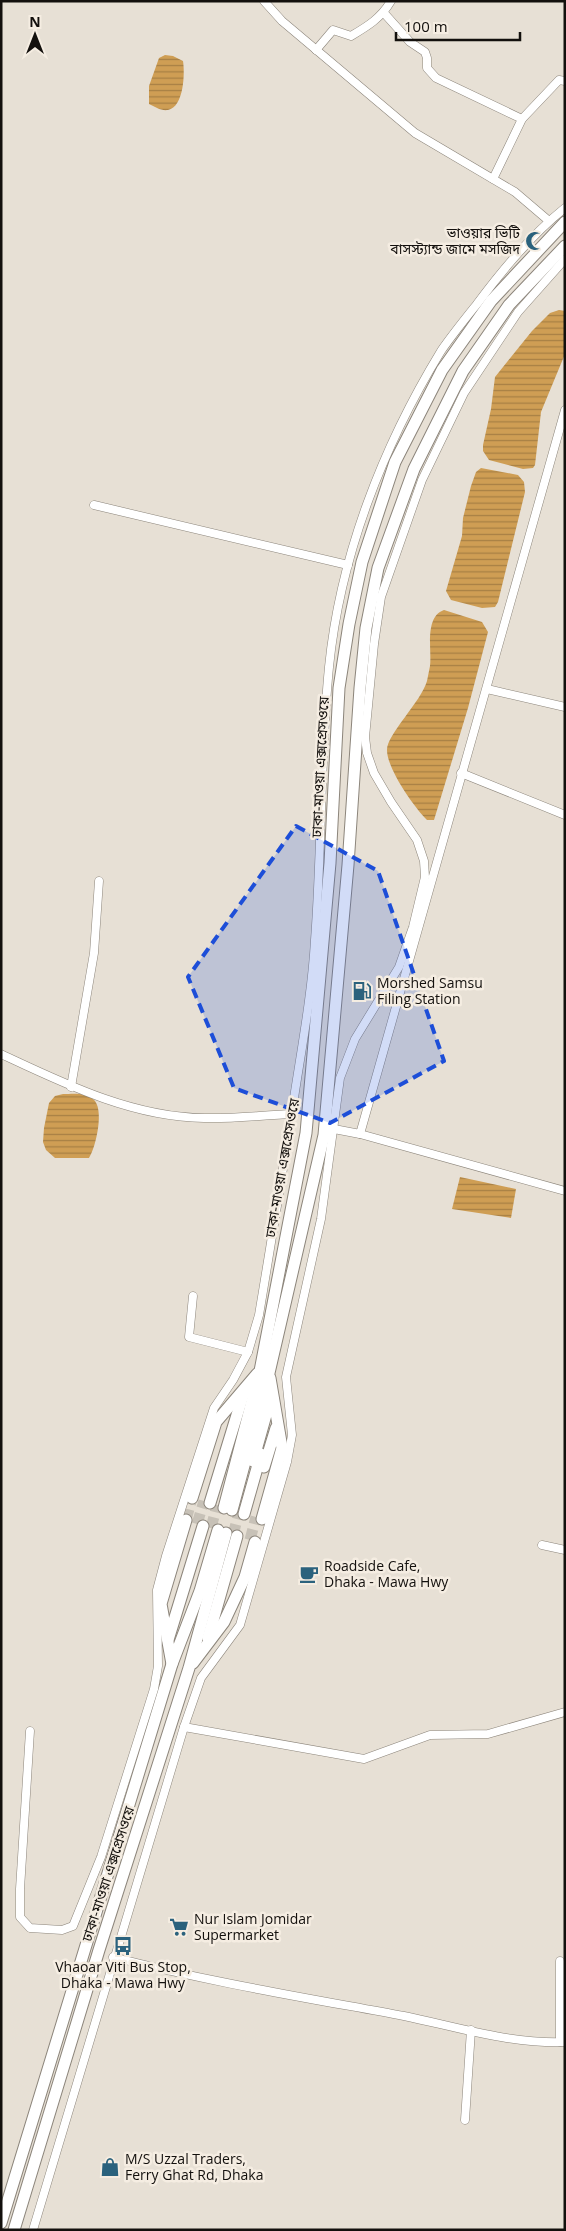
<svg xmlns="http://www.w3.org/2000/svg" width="566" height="2231" font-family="'Open Sans','Noto Sans Bengali',sans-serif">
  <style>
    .water { fill: url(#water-rules) }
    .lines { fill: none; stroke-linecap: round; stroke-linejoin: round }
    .highway-tunnel { stroke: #c7c1b7; stroke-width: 11; stroke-dasharray: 11 5.5; stroke-linecap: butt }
    .minor-casing { stroke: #8c857b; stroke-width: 9 }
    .highway-casing { stroke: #8c857b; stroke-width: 13 }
    .minor { stroke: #fff; stroke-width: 8 }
    .highway { stroke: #fff; stroke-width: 11 }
    .marked { fill: #1d4ed8; fill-opacity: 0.2; stroke: #1d4ed8; stroke-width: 4; stroke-dasharray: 10 6; stroke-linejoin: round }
    .labels { text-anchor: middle; stroke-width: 5; stroke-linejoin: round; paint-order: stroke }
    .poi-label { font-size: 14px; fill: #13100d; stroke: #f5ede2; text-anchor: start }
    .street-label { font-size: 14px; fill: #13100d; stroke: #f5ede2 }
  </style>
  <defs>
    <pattern id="water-rules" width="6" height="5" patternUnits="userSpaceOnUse" patternTransform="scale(1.25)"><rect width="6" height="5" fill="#cf9e54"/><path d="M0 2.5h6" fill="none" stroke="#a77f44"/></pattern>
  </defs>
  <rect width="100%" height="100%" fill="#e7e0d5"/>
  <g class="water">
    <path d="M165,55l8,1 10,5c2,12 1,46 -15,49 -7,1 -13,-3 -19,-6v-18l10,-28z"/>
    <polygon points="559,310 565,311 565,354 541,412 535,465 533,468 523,469 489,460 483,451 483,445 491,409 495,377 532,331 550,313"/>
    <polygon points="481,468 518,475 524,482 525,492 498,602 495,607 482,608 451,600 446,591 462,536 463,518 471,486 476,472"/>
    <path d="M444,610l38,12 6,10 -20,76 -34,112h-7c-13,-13 -40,-51 -40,-70 0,-16 34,-48 40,-69 1,-5 2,-10 3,-15 2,-16 -6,-49 14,-56z"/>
    <path d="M63,1094c9,0 23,-2 30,5 12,9 3,48 -4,59h-34l-9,-8 -3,-8 1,-14 5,-25 6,-7z"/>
    <polygon points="460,1177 516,1189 511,1218 452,1209"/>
  </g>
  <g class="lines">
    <g class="highway-tunnel">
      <polyline points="186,1520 192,1498"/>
      <polyline points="197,1524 204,1501"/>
      <polyline points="211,1528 217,1505"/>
      <polyline points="233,1535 239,1512"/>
      <polyline points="250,1540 256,1517"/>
    </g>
    <g class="minor-casing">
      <g id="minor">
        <polyline points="264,1 282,21 415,133 515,192 549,221"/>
        <polyline points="384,13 410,42 425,52 427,58 427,68 436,78 522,119 493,179"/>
        <path d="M316,50l17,-20 18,6c17,-10 30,-18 40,-35"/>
        <polyline points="522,119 559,80 565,81"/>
        <polyline points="94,505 348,565"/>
        <polyline points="487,689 565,707"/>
        <polyline points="461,773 565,815"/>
        <path d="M1,1054c64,30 131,63 203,64 29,1 59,-3 88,-4"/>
        <polyline points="71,1087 94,953 99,881"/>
        <polyline points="334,1129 360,1134 565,410"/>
        <polyline points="360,1134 565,1191"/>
        <polyline points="193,1296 189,1337 248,1352"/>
        <polyline points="542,1545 565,1550"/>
        <polyline points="184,1727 364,1759 430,1735 488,1734 565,1712"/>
        <path d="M30,1731l-10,158v28l10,11 32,2 11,-4 28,-69 53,-168 4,-23 -1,-76 9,-34 48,-148 19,-28 15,-28 11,-37c12,-72 24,-144 35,-217 8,-52 18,-105 21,-158 7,-91 5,-182 14,-273 11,-111 54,-221 112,-316 11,-16 24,-32 36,-47 26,-35 54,-69 88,-96"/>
        <path d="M113,1957c96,25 194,41 291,59 53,11 106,28 161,26"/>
        <polyline points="560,2042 560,1961"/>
        <polyline points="465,2120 471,2030"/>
        <polyline points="33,2230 184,1727 201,1678 240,1625 287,1462 292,1435 286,1377 321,1219 340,1078 355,1039 399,967 413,927 425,877 424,861 417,840 391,802 374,773 367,753 365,737 374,644 381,597 422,480 464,393 518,312 565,259"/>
      </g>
    </g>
    <g class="highway-casing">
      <g id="highway">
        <polyline points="253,1461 271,1397"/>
        <polyline points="264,1467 276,1428"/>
        <polyline points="192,1498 216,1422 257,1374"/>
        <polyline points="210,1503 244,1392"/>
        <polyline points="224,1508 260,1371 306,1133 330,863 339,688 349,624 362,562 395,462 442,370 491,301 565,222"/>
        <polyline points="232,1510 269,1373 324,1135 348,865 360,688 366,628 378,568 414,469 463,371 509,305 565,246"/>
        <polyline points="244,1514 261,1454"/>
        <polyline points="262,1519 282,1448 270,1378"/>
        <polyline points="208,1638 237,1536"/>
        <polyline points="168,1640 203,1526"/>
        <polyline points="193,1663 224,1622 245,1577 255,1542"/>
        <polyline points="172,1664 161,1604 186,1520"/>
        <polyline points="1,2223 172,1664 200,1591 218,1530"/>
        <polyline points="14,2230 99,1950 189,1668 226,1533"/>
      </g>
    </g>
    <use href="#minor" class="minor"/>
    <use href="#highway" class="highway"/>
  </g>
  <path class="marked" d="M296,826l82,45 66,190 -114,62 -96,-35 -46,-111z"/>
  <defs>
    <g id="mosque-bare" transform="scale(1.5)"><path d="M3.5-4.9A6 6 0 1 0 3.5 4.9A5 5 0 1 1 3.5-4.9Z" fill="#2b627d" stroke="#f5ede2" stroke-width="2.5" paint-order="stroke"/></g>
    <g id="fuel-bare" transform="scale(1.5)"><path d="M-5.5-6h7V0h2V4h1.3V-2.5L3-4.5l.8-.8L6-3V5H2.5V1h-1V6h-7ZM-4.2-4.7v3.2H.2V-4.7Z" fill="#2b627d" stroke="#f5ede2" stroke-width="2.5" paint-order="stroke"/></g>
    <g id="cafe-bare" transform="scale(1.5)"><path d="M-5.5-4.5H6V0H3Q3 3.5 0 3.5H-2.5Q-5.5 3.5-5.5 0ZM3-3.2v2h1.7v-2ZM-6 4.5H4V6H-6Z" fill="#2b627d" stroke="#f5ede2" stroke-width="2.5" paint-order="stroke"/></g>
    <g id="supermarket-bare" transform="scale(1.5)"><path d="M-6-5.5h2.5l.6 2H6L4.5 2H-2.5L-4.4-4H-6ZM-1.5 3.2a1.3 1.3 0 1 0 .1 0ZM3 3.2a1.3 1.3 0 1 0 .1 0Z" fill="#2b627d" stroke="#f5ede2" stroke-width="2.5" paint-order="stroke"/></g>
    <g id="bus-bare" transform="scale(1.5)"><path d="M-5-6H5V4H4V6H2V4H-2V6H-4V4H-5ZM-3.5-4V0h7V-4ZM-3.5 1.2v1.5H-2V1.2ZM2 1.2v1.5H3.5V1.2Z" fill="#2b627d" stroke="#f5ede2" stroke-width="2.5" paint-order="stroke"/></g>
    <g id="shop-bare" transform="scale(1.5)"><path d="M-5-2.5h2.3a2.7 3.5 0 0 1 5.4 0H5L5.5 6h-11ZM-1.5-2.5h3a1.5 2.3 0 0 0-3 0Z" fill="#2b627d" stroke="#f5ede2" stroke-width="2.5" paint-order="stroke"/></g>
  </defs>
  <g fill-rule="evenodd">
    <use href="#mosque-bare" x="535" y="241"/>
    <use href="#fuel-bare" x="362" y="991"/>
    <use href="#cafe-bare" x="309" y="1574"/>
    <use href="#supermarket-bare" x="179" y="1927"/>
    <use href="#bus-bare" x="123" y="1946"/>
    <use href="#shop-bare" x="110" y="2167"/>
  </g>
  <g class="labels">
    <g class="poi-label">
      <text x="520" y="238" text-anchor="end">ভাওয়ার ভিটি<tspan x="520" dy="16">বাসস্ট্যান্ড জামে মসজিদ</tspan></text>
      <text x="377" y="988">Morshed Samsu<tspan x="377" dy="16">Filing Station</tspan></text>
      <text x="324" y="1571">Roadside Cafe,<tspan x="324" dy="16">Dhaka - Mawa Hwy</tspan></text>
      <text x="194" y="1924">Nur Islam Jomidar<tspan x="194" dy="16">Supermarket</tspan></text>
      <text x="123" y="1972" text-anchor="middle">Vhaoar Viti Bus Stop,<tspan x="123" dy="16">Dhaka - Mawa Hwy</tspan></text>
      <text x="125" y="2164">M/S Uzzal Traders,<tspan x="125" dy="16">Ferry Ghat Rd, Dhaka</tspan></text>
    </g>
    <g class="street-label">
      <text transform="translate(320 767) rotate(-87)" y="5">ঢাকা-মাওয়া এক্সপ্রেসওয়ে</text>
      <text transform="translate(282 1168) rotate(-80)" y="5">ঢাকা-মাওয়া এক্সপ্রেসওয়ে</text>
      <text transform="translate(108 1874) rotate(-72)" y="5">ঢাকা-মাওয়া এক্সপ্রেসওয়ে</text>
    </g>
  </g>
  <rect width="566" height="2231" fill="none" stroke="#13100d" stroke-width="5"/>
  <g transform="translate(35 35)" stroke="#f5ede2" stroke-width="4" paint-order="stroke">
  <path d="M0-4L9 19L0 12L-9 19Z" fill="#13100d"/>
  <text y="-8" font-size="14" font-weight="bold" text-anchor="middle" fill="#13100d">N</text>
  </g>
  <path d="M396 32v8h124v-8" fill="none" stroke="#13100d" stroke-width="2.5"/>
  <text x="404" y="32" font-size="15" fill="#13100d" stroke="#f5ede2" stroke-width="4" paint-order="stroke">100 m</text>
</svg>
